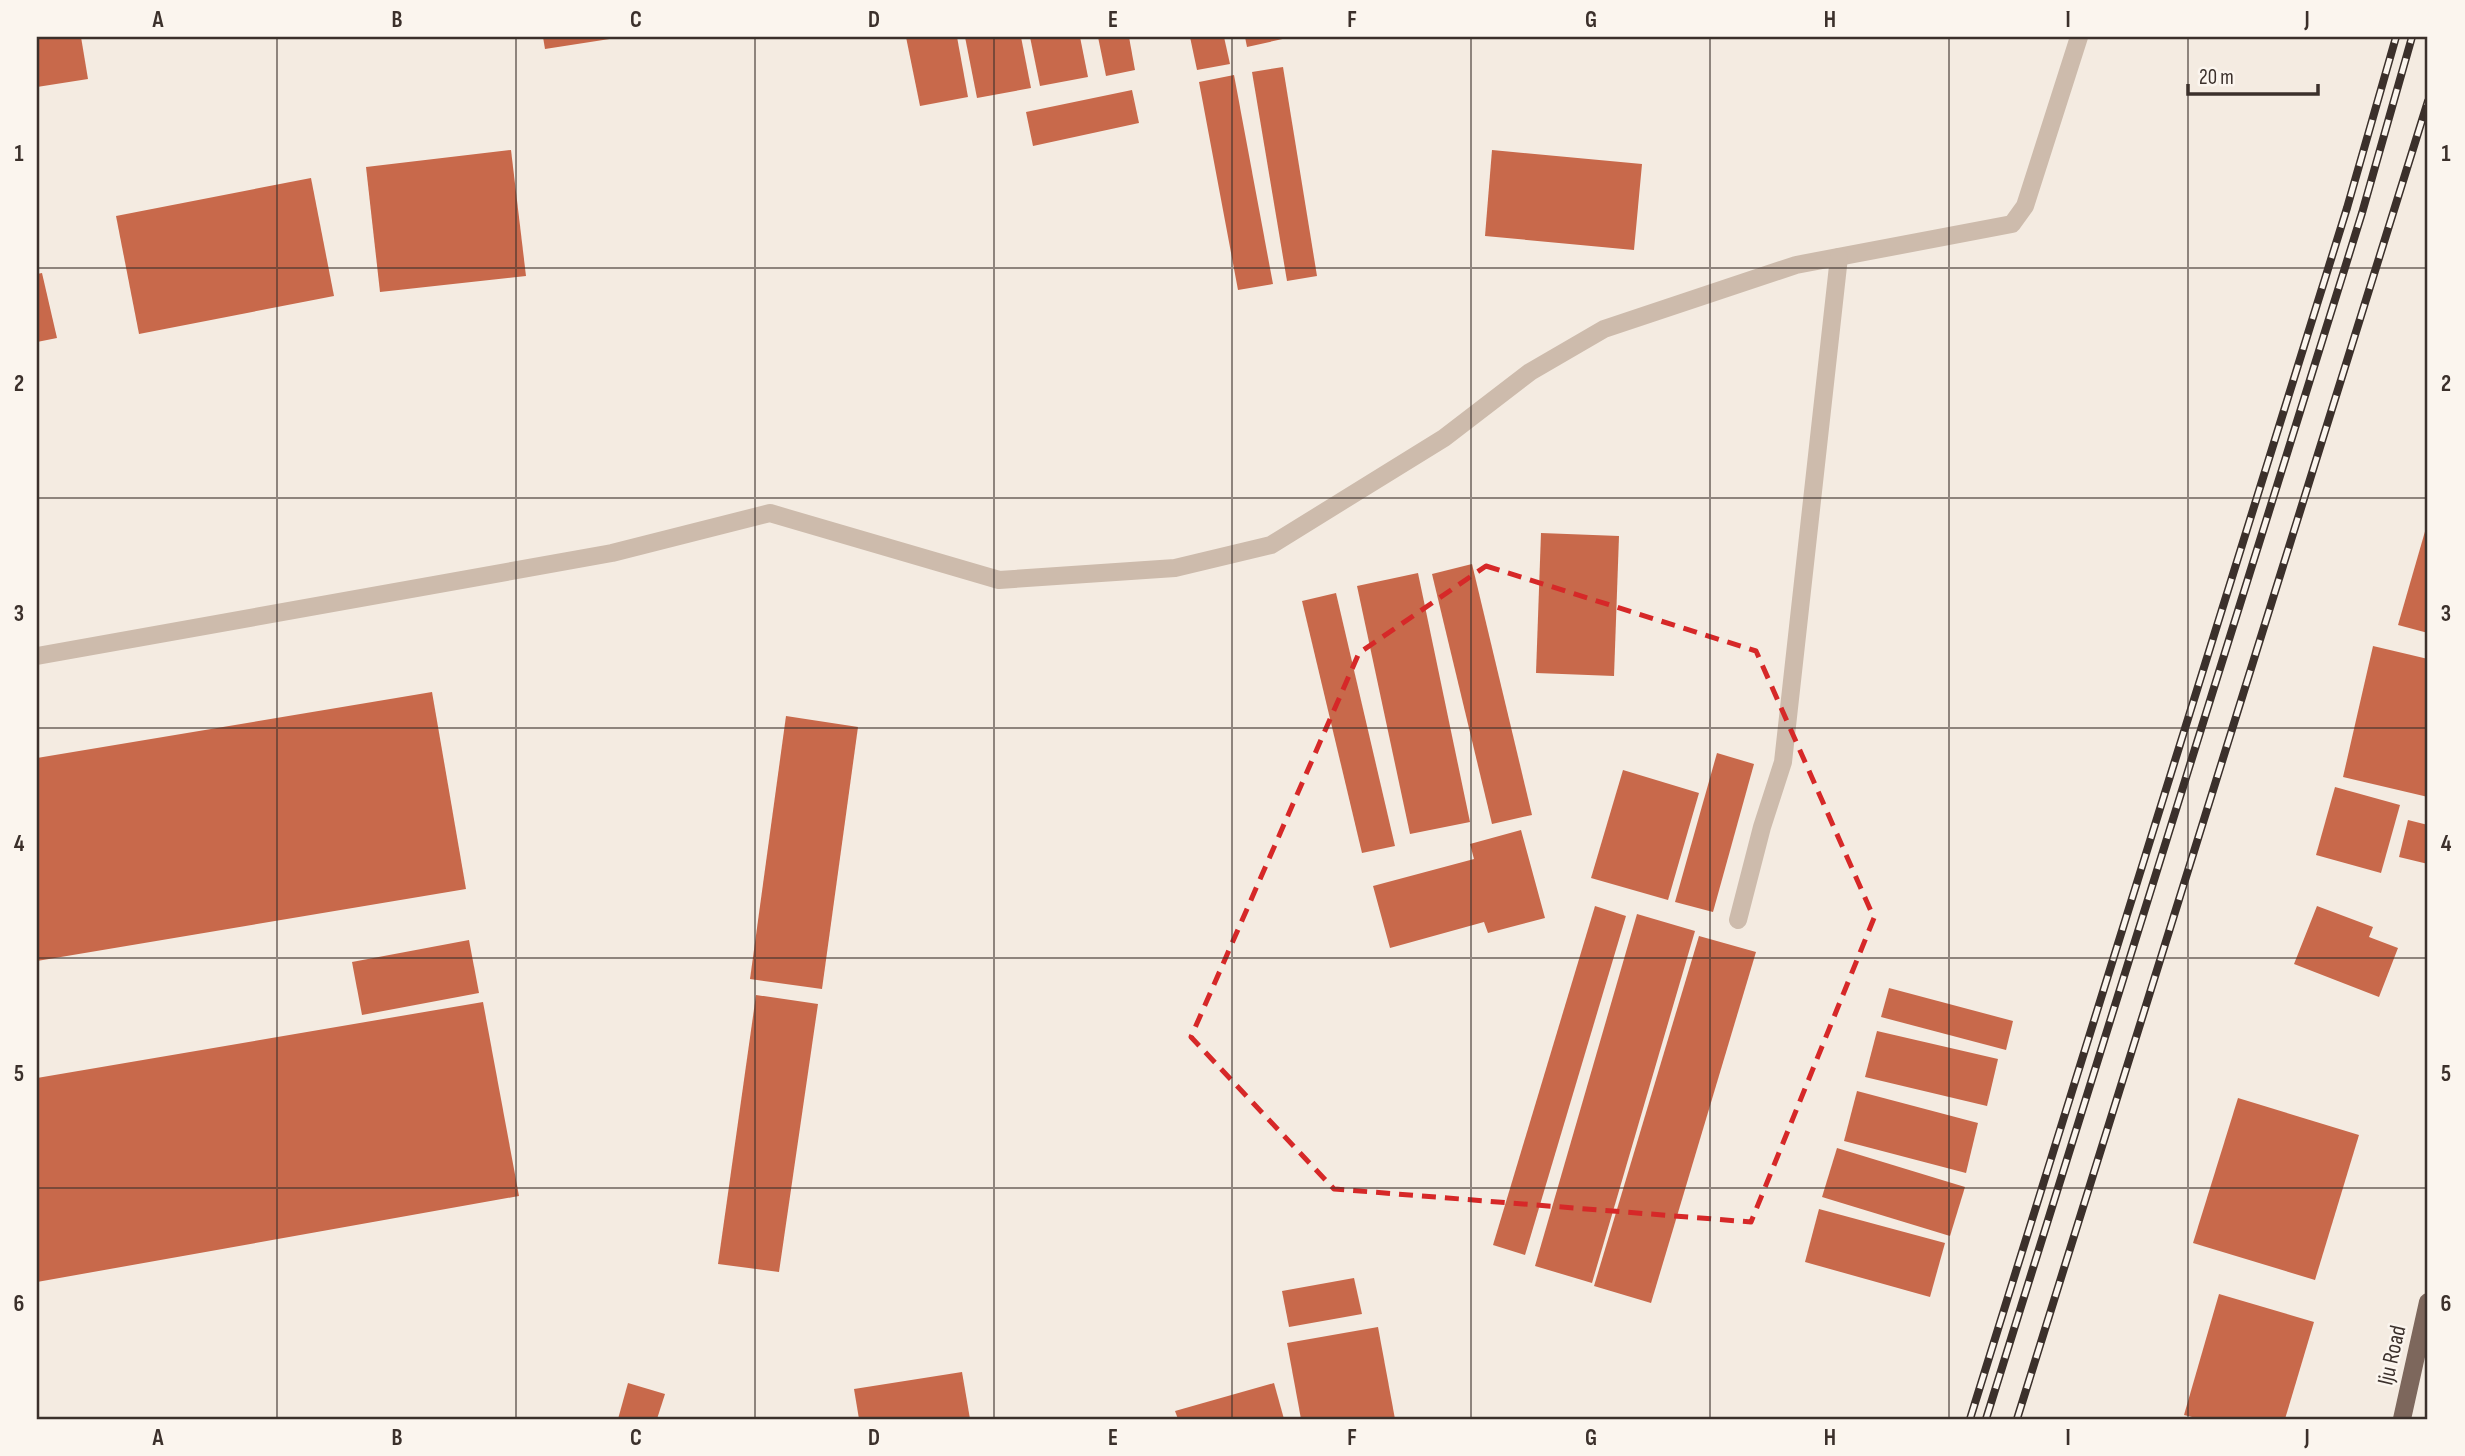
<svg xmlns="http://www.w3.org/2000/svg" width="2465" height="1456" font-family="'Sofia Sans Condensed',sans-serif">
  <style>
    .building { fill: #c8694b }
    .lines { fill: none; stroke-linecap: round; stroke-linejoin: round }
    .minor { stroke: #cdbbac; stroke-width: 18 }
    .major { stroke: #7d675c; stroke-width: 18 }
    .rail-casing { stroke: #3b302b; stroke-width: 8 }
    .rail { stroke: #fbf5ee; stroke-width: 5; stroke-dasharray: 16; stroke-linecap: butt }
    .marked { fill: none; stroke: #d62828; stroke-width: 5; stroke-dasharray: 14 9; stroke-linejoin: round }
    .grid { fill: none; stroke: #3b302b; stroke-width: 2; stroke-opacity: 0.55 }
    .labels { text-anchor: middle; stroke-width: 5; stroke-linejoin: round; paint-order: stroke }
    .street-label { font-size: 23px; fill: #3b302b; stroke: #fbf5ee }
    .neatline { fill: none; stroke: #3b302b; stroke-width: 2.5 }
    .grid-label { font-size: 23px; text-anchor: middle; font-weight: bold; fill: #3b302b }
  </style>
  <rect width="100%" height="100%" fill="#f4ebe1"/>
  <g class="building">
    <polygon points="37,37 81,37 88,79 37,87"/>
    <polygon points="543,37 616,37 616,38 545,49"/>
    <polygon points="906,37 957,37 968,97 920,106"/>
    <polygon points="965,37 1021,37 1031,88 977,98"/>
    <polygon points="1030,37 1080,37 1088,77 1040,86"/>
    <polygon points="1098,37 1129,37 1135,70 1106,76"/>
    <polygon points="1190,37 1224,37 1230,64 1197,70"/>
    <polygon points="1245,37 1287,37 1287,38 1247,47"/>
    <polygon points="1283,67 1317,276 1287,281 1252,72"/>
    <polygon points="1234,75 1273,284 1238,290 1199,82"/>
    <polygon points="1132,90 1139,123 1033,146 1026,112"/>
    <polygon points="511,150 526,276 380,292 366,167"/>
    <polygon points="1492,150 1642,164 1634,250 1485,236"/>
    <polygon points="311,178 334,296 139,334 116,216"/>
    <polygon points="42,273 57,338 37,342 37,274"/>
    <polygon points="2428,521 2428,633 2398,625"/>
    <polygon points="1541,533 1619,536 1614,676 1536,673"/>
    <polygon points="1472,564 1532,815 1492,824 1432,574"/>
    <polygon points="1418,573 1470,822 1410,834 1357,586"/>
    <polygon points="1336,593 1395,846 1362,853 1302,601"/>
    <polygon points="2373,646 2428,659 2428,797 2343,777"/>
    <polygon points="432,692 466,889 37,961 37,758"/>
    <polygon points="786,716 858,727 822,989 750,979"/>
    <polygon points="1717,753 1754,764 1713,912 1675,902"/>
    <polygon points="1623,770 1699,793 1668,900 1591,878"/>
    <polygon points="2335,787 2400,805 2381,873 2316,855"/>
    <polygon points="2408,820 2428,825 2428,864 2399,857"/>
    <polygon points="1521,830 1545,918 1488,933 1484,922 1390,948 1373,886 1474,859 1470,844"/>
    <polygon points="1595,906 1626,916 1525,1255 1493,1245"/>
    <polygon points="2317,906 2373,927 2369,937 2398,948 2379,997 2294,964"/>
    <polygon points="1637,914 1695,931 1592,1283 1535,1266"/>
    <polygon points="1699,936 1756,952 1651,1303 1594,1286"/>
    <polygon points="469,940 479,993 362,1015 352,962"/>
    <polygon points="1889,988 2013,1021 2006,1050 1881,1017"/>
    <polygon points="756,995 818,1004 779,1272 718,1264"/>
    <polygon points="483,1002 519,1196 37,1282 37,1078"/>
    <polygon points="1877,1031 1998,1059 1987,1106 1865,1077"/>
    <polygon points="1857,1091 1978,1123 1966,1173 1844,1141"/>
    <polygon points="2238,1098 2359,1135 2315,1280 2193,1243"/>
    <polygon points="1837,1148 1965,1187 1950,1236 1822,1197"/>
    <polygon points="1819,1209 1945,1243 1930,1297 1805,1262"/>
    <polygon points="1354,1278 1362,1314 1289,1327 1282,1291"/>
    <polygon points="2219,1294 2314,1322 2285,1419 2200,1419 2184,1415"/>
    <polygon points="1378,1327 1395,1419 1301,1419 1287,1343"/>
    <polygon points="962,1372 970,1419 859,1419 854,1389"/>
    <polygon points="628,1383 665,1394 657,1419 618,1419"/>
    <polygon points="1274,1383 1284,1419 1178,1419 1175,1411"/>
  </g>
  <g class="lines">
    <g class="minor">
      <polyline points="37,656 612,553 770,513 999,580 1175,568 1271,545 1444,438 1530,372 1604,329 1796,265 2012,224 2025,206 2079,37"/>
      <polyline points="1738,920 1762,827 1783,762 1839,257"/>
    </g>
    <polyline class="major" points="2402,1419 2428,1302"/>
    <g class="rail-casing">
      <g id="rail">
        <polyline points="1970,1419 2347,208 2396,37"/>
        <polyline points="1986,1419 2362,213 2412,37"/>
        <polyline points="2017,1419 2428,101"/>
      </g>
    </g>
    <use href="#rail" class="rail"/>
  </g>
  <path class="marked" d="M1486,566l270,85 118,267 -123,304 -417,-33 -143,-152 168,-384z"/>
  <path class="grid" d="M277,37v1382M516,37v1382M755,37v1382M994,37v1382M1232,37v1382M1471,37v1382M1710,37v1382M1949,37v1382M2188,37v1382M37,268h2391M37,498h2391M37,728h2391M37,958h2391M37,1188h2391"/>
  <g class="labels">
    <g class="street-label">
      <text transform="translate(2391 1355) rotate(-77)" y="8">Iju Road</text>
    </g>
  </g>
  <rect width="2465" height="1456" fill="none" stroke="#fbf5ee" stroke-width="77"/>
  <path d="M2188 84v10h130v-10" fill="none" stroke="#3b302b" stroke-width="3.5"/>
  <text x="2199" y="84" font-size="21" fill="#3b302b" stroke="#fbf5ee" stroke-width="5" paint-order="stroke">20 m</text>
  <rect x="38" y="38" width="2388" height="1380" class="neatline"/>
  <g class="grid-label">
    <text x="158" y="27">A</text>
    <text x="397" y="27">B</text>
    <text x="636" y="27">C</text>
    <text x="874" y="27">D</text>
    <text x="1113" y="27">E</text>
    <text x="1352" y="27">F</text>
    <text x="1591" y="27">G</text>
    <text x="1830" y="27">H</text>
    <text x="2068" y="27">I</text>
    <text x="2307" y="27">J</text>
    <text x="19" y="161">1</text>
    <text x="2446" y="161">1</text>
    <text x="19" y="391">2</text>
    <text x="2446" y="391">2</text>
    <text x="19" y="621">3</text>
    <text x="2446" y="621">3</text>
    <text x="19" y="851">4</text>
    <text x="2446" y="851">4</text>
    <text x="19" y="1081">5</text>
    <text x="2446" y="1081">5</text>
    <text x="19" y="1311">6</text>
    <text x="2446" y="1311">6</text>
    <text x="158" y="1445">A</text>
    <text x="397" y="1445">B</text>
    <text x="636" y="1445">C</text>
    <text x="874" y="1445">D</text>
    <text x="1113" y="1445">E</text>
    <text x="1352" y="1445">F</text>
    <text x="1591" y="1445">G</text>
    <text x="1830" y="1445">H</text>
    <text x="2068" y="1445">I</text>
    <text x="2307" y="1445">J</text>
  </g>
</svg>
